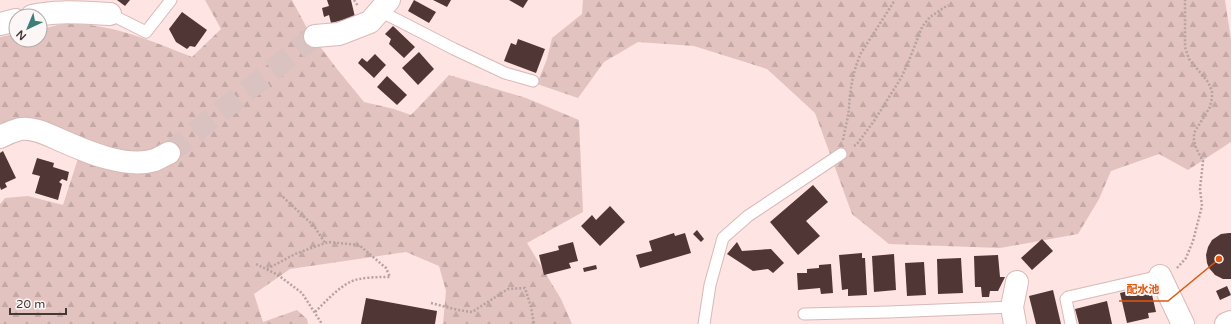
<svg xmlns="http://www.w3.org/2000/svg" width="1231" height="324" font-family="'Varela Round','Noto Sans JP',sans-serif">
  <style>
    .forest { fill: url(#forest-firs) }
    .building { fill: #503736 }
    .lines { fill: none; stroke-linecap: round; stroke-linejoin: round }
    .minor-tunnel { stroke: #d9c2c0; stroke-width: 22; stroke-dasharray: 22 11; stroke-linecap: butt }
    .service-casing { stroke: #d8b9b7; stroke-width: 13 }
    .minor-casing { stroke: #d8b9b7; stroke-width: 24 }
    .path { stroke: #b6a2a0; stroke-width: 2.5; stroke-dasharray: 2 2; stroke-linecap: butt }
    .service { stroke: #fff; stroke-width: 11 }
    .minor { stroke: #fff; stroke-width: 22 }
    .leader { fill: none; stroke: #e0570e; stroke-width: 1.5 }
    .callout-dot { fill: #e0570e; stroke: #fdf6f6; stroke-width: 1.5 }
    .callout-label { font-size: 11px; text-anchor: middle; font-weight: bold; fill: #e0570e; stroke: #fdf6f6; stroke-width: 4; stroke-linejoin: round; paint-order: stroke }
  </style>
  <defs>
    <pattern id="forest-firs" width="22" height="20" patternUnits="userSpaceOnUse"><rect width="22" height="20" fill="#e2c3c0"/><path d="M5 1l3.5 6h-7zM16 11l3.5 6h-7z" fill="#c3a8a6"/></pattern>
  </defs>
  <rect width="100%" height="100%" fill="#fee4e2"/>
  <g class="forest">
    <path d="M205,0h87l17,32 28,37 27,33 30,7 17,6 38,-40 77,23 53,22 4,92 -56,31 34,56 11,25h-129l3,-33 -7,-25 -33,-14 -116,17 -36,25 9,28 34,-12 10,9 1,5h-308v-120l5,-6 23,-2 35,9 20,-62 -83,-14v-92l16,-3v6h24v-11c9,-1 18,-5 27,-5 44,-1 85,17 125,33l29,-28z"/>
    <polygon points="583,0 1225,0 1231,40 1231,142 1188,170 1159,154 1111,171 1099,199 1078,234 1000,248 889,244 852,214 815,113 767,69 694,46 638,42 604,62 578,98 537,84 547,59 552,38 582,14"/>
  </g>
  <g class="building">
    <polygon points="117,0 130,0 125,6"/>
    <polygon points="327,0 351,0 355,17 331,23 329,15 324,17 322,8 329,6"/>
    <polygon points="414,0 436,12 429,23 408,11"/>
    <polygon points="433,0 451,0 447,7"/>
    <polygon points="509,0 528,0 523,8"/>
    <polygon points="182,12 207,30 195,47 190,46 187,49 176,42 169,29"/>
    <polygon points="393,26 415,47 404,58 389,44 391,39 385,34"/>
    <polygon points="518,39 545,49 536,73 504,61 511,43 516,45"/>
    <polygon points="419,52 434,69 418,85 402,68"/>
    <polygon points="375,54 386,65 374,78 358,63 362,58 367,62"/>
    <polygon points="387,76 407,95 397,105 377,87"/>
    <polygon points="3,151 16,178 5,183 7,187 1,190 0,187 0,153"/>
    <polygon points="37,158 54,163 53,167 69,172 67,181 62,179 59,182 62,184 58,200 35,193 40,176 32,174"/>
    <polygon points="813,185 828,202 806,221 820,236 798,255 770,222"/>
    <polygon points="610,206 625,222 600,246 581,226 592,215 596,220"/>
    <polygon points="697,230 704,239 701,242 693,234"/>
    <polygon points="674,233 675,236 685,233 691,253 640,268 636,255 652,251 649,241"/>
    <polygon points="1229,233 1231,233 1231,279 1223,279 1215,275 1209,268 1207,263 1206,255 1208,247 1212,240 1221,234"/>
    <polygon points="1042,239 1053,251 1032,270 1021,258"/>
    <polygon points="573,242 578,261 569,263 571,268 544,275 539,255 559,250 558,246"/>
    <polygon points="737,242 742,251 771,249 784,263 773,273 768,269 753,271 727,254"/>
    <polygon points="862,253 862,258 865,258 867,295 848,296 848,289 842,290 839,255"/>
    <polygon points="894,254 896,290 874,292 872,256"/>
    <polygon points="998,255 1000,277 1005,277 998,291 990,291 989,297 982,297 981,287 975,287 974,256"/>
    <polygon points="961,258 963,293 938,294 937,259"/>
    <polygon points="924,262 926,295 907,296 905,263"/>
    <polygon points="831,264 833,293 821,294 820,288 798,290 797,273 807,273 807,269 819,268 819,265"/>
    <polygon points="596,265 597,269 584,272 583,268"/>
    <polygon points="1150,286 1156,312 1148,313 1149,318 1127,323 1120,293"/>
    <polygon points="1227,286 1231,295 1220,300 1216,291"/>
    <polygon points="1053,290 1061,324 1036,324 1029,296"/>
    <polygon points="366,298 437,311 435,324 361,324"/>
    <polygon points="1107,301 1112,324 1079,324 1075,309"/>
  </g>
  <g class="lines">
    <polyline class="minor-tunnel" points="169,153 315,36"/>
    <g class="service-casing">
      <g id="service">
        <polyline points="380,11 454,49 505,73 533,81"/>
        <polyline points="110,14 146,32 171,0"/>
        <polyline points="804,314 889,312 1012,307"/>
        <polyline points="704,324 710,285 723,238 748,216 841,154"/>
        <polyline points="1071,324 1066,299 1068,297 1160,276"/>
      </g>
    </g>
    <g class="minor-casing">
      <g id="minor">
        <path d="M32,16c25,-6 52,-3 78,-2"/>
        <polyline points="0,24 16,20"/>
        <polyline points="315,36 339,34 370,22 389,0"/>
        <path d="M0,137c6,-3 13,-6 20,-8 13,-2 27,5 38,10 27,12 67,30 97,21 5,-2 9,-5 14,-7"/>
        <polyline points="1160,276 1183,324"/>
        <polyline points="1015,324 1012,307 1017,282"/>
        <polyline points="1226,324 1231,322"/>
      </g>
    </g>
    <g class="path">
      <polyline points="354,0 358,6"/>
      <path d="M843,140c2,-11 5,-21 6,-32 1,-19 4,-37 12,-55l34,-53"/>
      <polyline points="854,146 857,144 874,121 901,78 908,63 922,27 930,17 948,5"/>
      <polyline points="283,197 314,226 325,243"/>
      <polyline points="256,264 278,275 302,293 322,324"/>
      <polyline points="1177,268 1186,258 1193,241 1202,206 1200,189 1203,161 1196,148 1194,140 1194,133 1210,107 1212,98 1212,91 1208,82 1189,59 1185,47 1185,0"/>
      <path d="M267,269l28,-15 33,-12 31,3 27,23 4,9c-10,0 -31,0 -40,5 -13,7 -24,19 -35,30"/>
      <polyline points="431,303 458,310 472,312 508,289 525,288 531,307 534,324"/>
    </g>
    <use href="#service" class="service"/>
    <use href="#minor" class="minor"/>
  </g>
  <path class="leader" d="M1219 259L1168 301H1119"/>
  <circle class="callout-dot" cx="1219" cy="259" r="4"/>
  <g class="callout-label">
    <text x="1143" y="293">配水池</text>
  </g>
  <g transform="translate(28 28) rotate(224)"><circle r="19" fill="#fdf6f6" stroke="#b3aaaa"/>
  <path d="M0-3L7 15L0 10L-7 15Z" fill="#3b8074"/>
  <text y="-6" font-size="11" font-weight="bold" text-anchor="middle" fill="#453938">N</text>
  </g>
  <path d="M10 308v6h56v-6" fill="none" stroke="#453938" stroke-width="2"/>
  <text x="16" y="308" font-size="12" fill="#453938" stroke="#fdf6f6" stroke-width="3" paint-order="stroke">20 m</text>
</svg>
